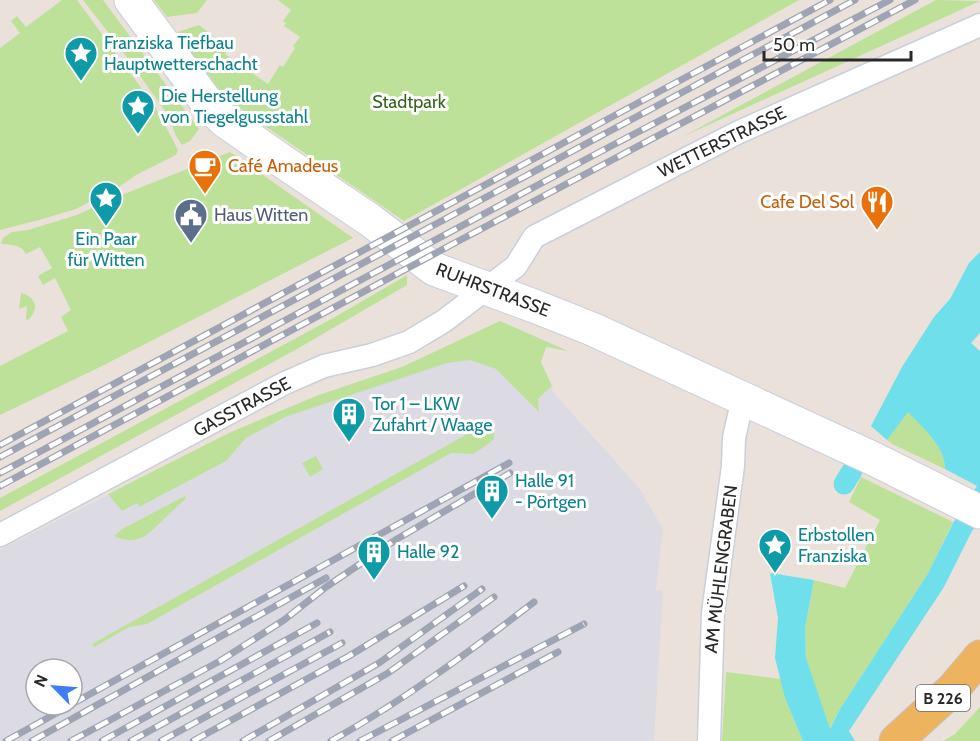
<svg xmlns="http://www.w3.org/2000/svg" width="980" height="741" font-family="Cabin,sans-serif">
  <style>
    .industrial { fill: #dcdbe3; fill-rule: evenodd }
    .green { fill: #bde198 }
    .water { fill: #6fdfeb }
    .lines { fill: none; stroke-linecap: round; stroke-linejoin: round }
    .canal { stroke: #6fdfeb; stroke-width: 21 }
    .minor-casing { stroke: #c9cfdb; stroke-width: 25 }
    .secondary-casing { stroke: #c9cfdb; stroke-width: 35 }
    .primary-casing { stroke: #c3c3c3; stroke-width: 35 }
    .minor { stroke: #fff; stroke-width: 22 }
    .secondary { stroke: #fff; stroke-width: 33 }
    .primary { stroke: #edb35e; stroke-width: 33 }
    .rail-casing { stroke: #9ea4b3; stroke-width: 7 }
    .rail { stroke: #fff; stroke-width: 4.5; stroke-dasharray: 14; stroke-linecap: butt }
    .labels { text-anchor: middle; stroke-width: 6; stroke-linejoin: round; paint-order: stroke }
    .shield { fill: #fff; stroke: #696969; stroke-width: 1.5 }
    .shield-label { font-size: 16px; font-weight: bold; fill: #292929 }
    .culture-label { font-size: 18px; fill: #0d838f; stroke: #fff; text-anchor: start }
    .park-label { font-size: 18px; fill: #36631b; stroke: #fff }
    .street-label { font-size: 18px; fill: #292929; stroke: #fff }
    .food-label { font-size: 18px; fill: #c56008; stroke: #fff; text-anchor: start }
    .service-label { font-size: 18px; fill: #4e5e75; stroke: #fff; text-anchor: start }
  </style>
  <rect width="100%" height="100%" fill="#ebe1db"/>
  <path class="industrial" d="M482,330l56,69 14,-13 1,6 87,97 23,40 -7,61 7,1 -9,150h-654v-191l229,-117 87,-37 86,-29zM36,669h36v36h-36z"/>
  <g class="green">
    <polygon points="62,0 77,0 156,108 178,150 176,155 136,175 119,187 76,209 39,220 0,230 0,48 20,33 11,21 17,16 26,27"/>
    <polygon points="83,0 103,0 199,129 190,141 182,145 176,136 168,115 118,45"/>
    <polygon points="154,0 207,0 197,13 167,17"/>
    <polygon points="278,0 799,0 404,221 249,115 210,85 179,46 183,39 178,32 199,25 228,48 225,54 268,84 280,65 283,67 295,48 293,46 300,37 284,26 286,23 283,21 291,10"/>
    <polygon points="936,0 980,1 682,137"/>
    <path d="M230,152l123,86 -253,129 -100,48v-49l68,-35 -7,-14 10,-7 -16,-32 -12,7 -5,-9 14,-8 -12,-21 -14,7c-5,-10 -16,-9 -25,-10l2,-6 9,-6 16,-2 49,-15 37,-17z"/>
    <polygon points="407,275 407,285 297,349 0,511 0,498 335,317"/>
    <path d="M21,293c15,4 19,16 7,27l-2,-1 1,-13 -8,3z"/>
    <polygon points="500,321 568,351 546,347 541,362 552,386 538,399 539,412 496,369 470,360 447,363 285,417 246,438 226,461 139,507 137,503 122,511 108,494 229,433 316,396 402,367"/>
    <path d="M908,411c15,17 37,35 37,58l-53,-25 -5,-4z"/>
    <polygon points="487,423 494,432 494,439 487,445 473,454 451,453 147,624 129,627 94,647 92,644"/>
    <polygon points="316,456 323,469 310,477 302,463"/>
    <polygon points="861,477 953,522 927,575 840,709 829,730 806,658 805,628 814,580 845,588 880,520 849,502"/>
    <path d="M185,496l1,2c-8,8 -17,16 -25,24 -16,15 -24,24 -47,14l8,-7z"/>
    <polygon points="726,672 781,679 785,698 803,741 722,741"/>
    <polygon points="980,707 980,741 943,741 955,734"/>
  </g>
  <path class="water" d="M980,252v81l-9,10 9,8v170l-8,10 -28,56 -95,144 6,10h-52l-18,-43 -10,-40 3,-40 -8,-45 44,7 -9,48 1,30 24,71 10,-20 87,-134 26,-52 24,-37 -32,-17c0,-23 -22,-41 -37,-57l-21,28 -16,-14 31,-59 32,-50 16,-18 19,-36z"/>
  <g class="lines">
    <polyline class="canal" points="844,484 852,471"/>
    <g class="minor-casing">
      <g id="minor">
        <polyline points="0,535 285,383 324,366 372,355 409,342 444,321 516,266 534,237 739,132 980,25"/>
        <polyline points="709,741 713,613 733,466 734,438 743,398"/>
      </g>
    </g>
    <g class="secondary-casing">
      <polyline id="secondary" points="131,0 211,108 225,121 285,163 370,220 434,269 534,306 592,329 874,459 980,512"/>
    </g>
    <g class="primary-casing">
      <polyline id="primary" points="896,741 953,689 980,657"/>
    </g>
    <use href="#minor" class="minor"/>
    <use href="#secondary" class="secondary"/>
    <use href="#primary" class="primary"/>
    <g class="rail-casing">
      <g id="rail">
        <polyline points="0,445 830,0"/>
        <polyline points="0,457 855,0"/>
        <polyline points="0,473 594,155 890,0"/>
        <polyline points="0,486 449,246 915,0"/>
        <polyline points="72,704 509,463"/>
        <polyline points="6,741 71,705"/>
        <polyline points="32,741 326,578"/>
        <polyline points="71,741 220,661 284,620 326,587 397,539 510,473"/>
        <polyline points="102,741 317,623"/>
        <polyline points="131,741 330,632"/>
        <polyline points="161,741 342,643"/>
        <polyline points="193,741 349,656 464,586"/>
        <polyline points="243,741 379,663 482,589"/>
        <polyline points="269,741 388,673 494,597"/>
        <path d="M331,741c72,-40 138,-89 203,-139"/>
        <polyline points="360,741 584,624"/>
        <polyline points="392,741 558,652"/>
      </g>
    </g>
    <use href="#rail" class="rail"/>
  </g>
  <defs>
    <g id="sight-pin" transform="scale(1.725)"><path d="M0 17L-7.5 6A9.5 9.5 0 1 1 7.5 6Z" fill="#0f9aa8" stroke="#fff"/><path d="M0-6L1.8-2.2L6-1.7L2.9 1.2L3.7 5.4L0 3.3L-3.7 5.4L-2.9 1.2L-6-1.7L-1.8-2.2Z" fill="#fff"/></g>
    <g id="cafe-pin" transform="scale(1.725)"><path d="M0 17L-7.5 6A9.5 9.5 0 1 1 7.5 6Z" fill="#e8710a" stroke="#fff"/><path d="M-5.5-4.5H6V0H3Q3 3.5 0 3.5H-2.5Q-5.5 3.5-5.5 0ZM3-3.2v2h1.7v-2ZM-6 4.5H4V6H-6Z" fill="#fff"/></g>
    <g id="restaurant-pin" transform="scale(1.725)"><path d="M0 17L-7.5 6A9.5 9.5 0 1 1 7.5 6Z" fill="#e8710a" stroke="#fff"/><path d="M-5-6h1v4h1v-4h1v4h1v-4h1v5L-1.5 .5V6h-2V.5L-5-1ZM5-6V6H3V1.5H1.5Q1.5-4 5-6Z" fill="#fff"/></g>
    <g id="civic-pin" transform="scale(1.725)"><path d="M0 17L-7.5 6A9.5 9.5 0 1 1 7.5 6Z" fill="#5c6f8a" stroke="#fff"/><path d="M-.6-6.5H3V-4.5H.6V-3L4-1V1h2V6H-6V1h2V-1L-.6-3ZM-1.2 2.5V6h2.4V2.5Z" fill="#fff"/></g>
    <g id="building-pin" transform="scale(1.725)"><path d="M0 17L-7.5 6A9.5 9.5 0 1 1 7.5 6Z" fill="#0f9aa8" stroke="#fff"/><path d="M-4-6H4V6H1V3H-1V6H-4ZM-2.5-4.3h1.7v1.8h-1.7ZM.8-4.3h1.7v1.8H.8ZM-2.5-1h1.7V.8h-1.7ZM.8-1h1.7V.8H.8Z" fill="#fff"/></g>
  </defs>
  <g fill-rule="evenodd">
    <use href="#sight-pin" x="81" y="53"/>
    <use href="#sight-pin" x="138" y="106"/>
    <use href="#cafe-pin" x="205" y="166"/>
    <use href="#sight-pin" x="106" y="198"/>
    <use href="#restaurant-pin" x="877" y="202"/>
    <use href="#civic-pin" x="191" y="215"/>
    <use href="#building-pin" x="349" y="414"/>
    <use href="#building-pin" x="492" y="491"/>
    <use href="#sight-pin" x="775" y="545"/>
    <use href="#building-pin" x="374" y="552"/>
  </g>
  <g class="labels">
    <rect class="shield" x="916" y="685" width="54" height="26" rx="4.5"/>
    <g class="shield-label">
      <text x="943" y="704">B 226</text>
    </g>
    <g class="culture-label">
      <text x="104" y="49">Franziska Tiefbau<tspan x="104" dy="21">Hauptwetterschacht</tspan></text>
      <text x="161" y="102">Die Herstellung<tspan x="161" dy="21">von Tiegelgussstahl</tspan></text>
      <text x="106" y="245" text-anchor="middle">Ein Paar<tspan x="106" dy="21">für Witten</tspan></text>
      <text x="372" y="410">Tor 1 – LKW<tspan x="372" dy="21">Zufahrt / Waage</tspan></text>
      <text x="515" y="487">Halle 91<tspan x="515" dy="21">- Pörtgen</tspan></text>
      <text x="798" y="541">Erbstollen<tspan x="798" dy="21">Franziska</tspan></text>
      <text x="397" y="558">Halle 92</text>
    </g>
    <g class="park-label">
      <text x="409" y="108">Stadtpark</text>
    </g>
    <g class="street-label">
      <text transform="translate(722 142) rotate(-26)" y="6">WETTERSTRASSE</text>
      <text transform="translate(493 290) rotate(21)" y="6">RUHRSTRASSE</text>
      <text transform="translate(242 407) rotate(-28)" y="6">GASSTRASSE</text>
      <text transform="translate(721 569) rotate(-83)" y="6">AM MÜHLENGRABEN</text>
    </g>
    <g class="food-label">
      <text x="228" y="172">Café Amadeus</text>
      <text x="854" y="208" text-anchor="end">Cafe Del Sol</text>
    </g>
    <g class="service-label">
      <text x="214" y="221">Haus Witten</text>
    </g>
  </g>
  <g transform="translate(54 687) rotate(295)"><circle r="28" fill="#ffffff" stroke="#a9a9a9" stroke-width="1.5"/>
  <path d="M0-4.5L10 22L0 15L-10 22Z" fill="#3d7ef5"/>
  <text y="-9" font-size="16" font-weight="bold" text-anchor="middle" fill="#292929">N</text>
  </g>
  <path d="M764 51v9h147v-9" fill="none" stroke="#292929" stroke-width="3"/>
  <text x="773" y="51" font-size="18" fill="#292929" stroke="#ffffff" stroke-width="4.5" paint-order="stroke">50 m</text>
</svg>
